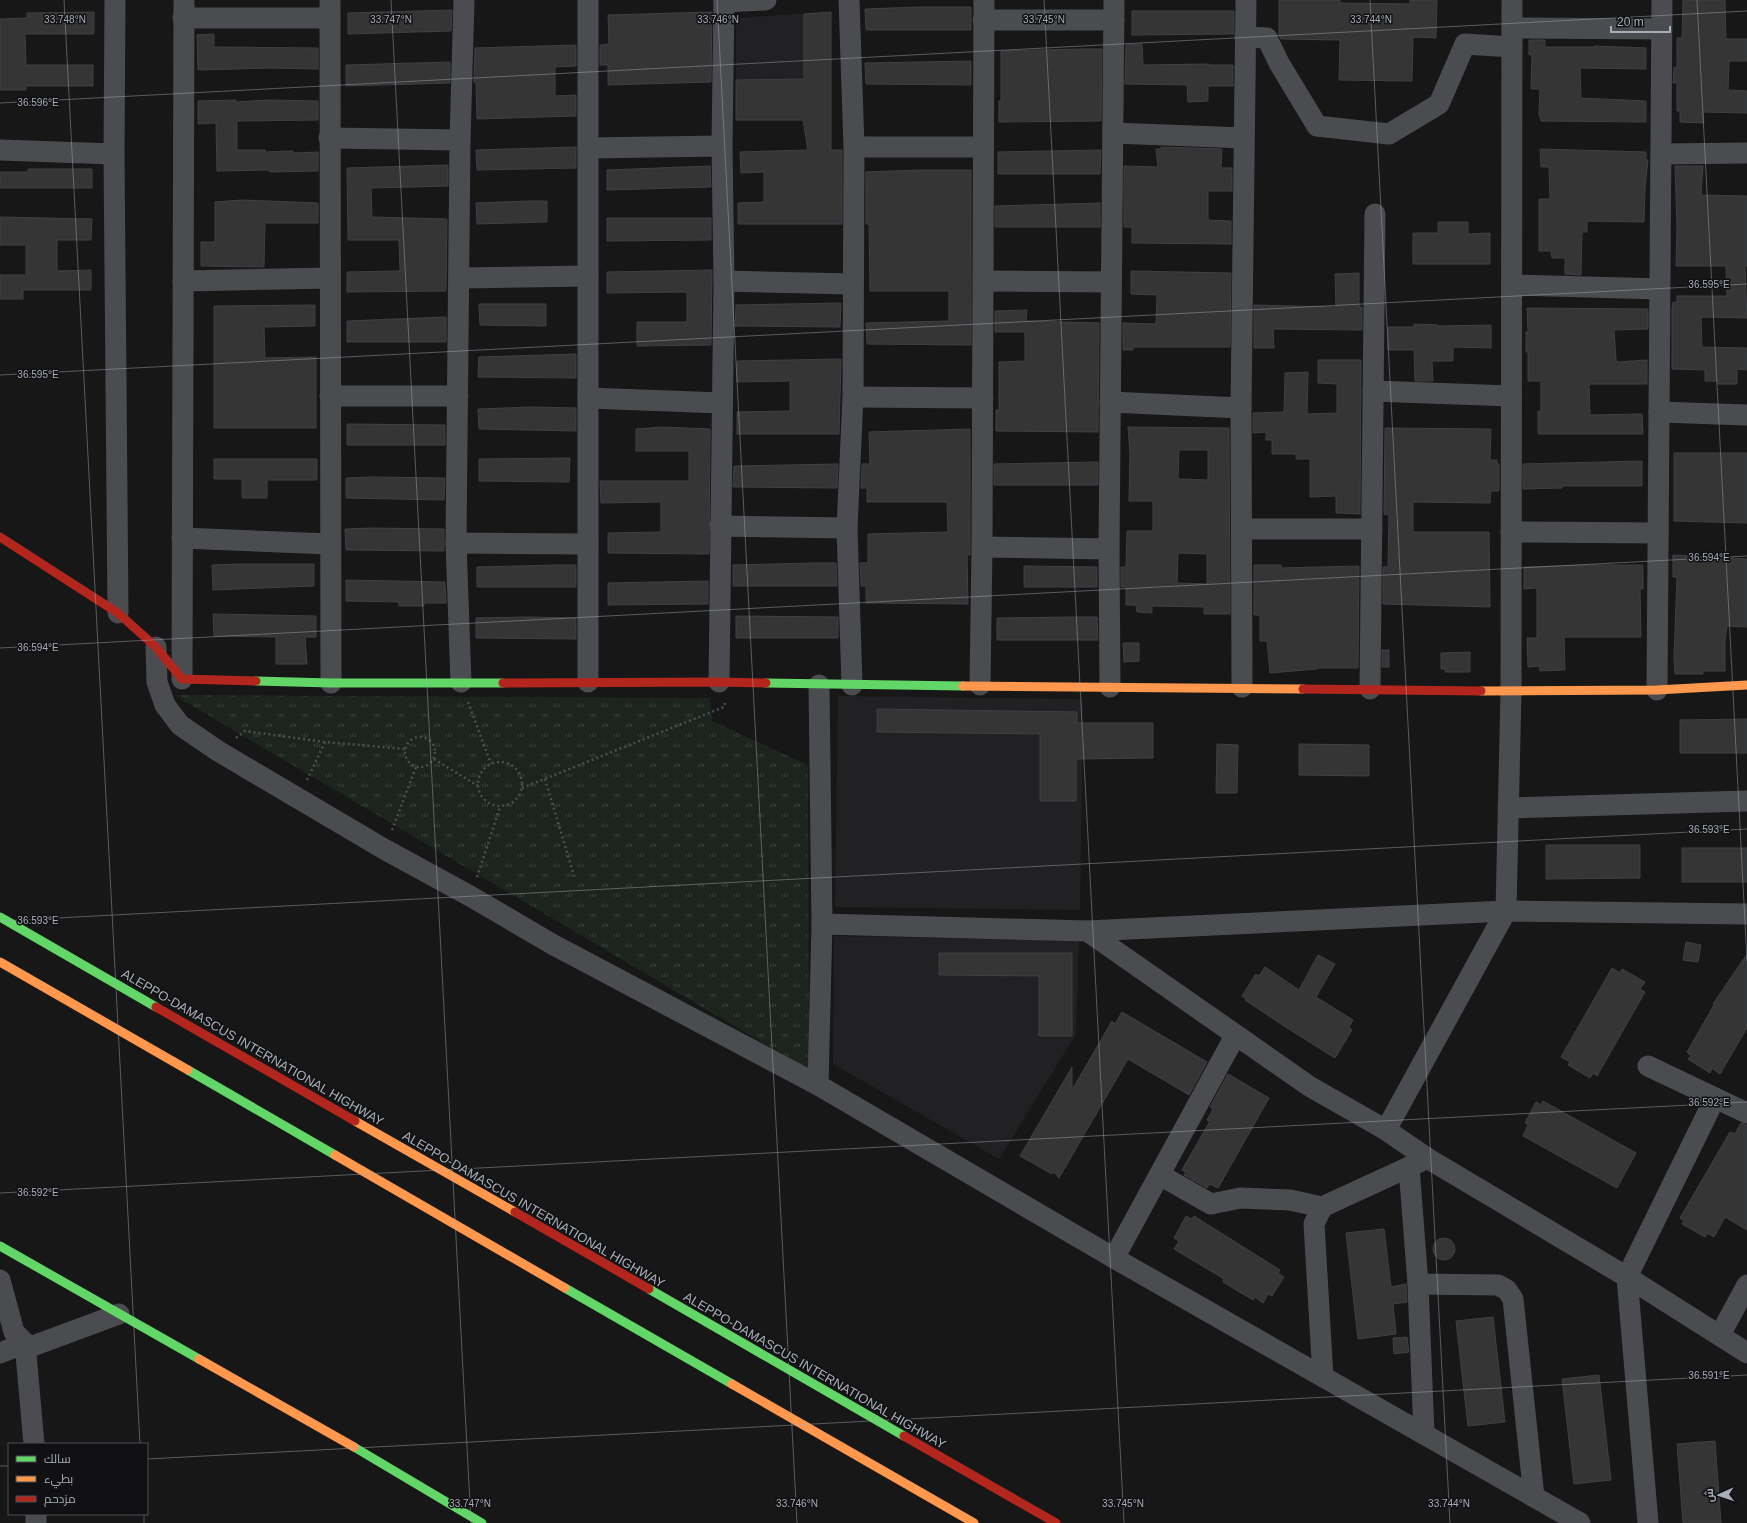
<svg xmlns="http://www.w3.org/2000/svg" width="1747" height="1523" font-family="Helvetica,Cairo,sans-serif">
  <style>
    .built { fill: #212123 }
    .park { fill: url(#park-tufts) }
    .building { fill: #353536; stroke: #3f4043; fill-rule: evenodd }
    .lines { fill: none; stroke-linecap: round; stroke-linejoin: round }
    .path { stroke: #4d4e52; stroke-width: 2.5; stroke-dasharray: 2 3; stroke-linecap: butt }
    .street { stroke: #4b4c50; stroke-width: 21 }
    .fast { stroke: #63d668; stroke-width: 9 }
    .slow { stroke: #ff974d; stroke-width: 9 }
    .jam { stroke: #b3261e; stroke-width: 9 }
    .ticks { fill: none; stroke: #a8adb8; stroke-width: 1; stroke-opacity: 0.45 }
    .labels { text-anchor: middle; stroke-width: 3; stroke-linejoin: round; paint-order: stroke }
    .street-label { font-size: 13px; fill: #a8adb8; stroke: #111113 }
    .ticks-label { font-size: 10px; text-anchor: middle; fill: #a8adb8; stroke: #111113; stroke-width: 3; stroke-linejoin: round; paint-order: stroke }
  </style>
  <defs>
    <pattern id="park-tufts" width="24" height="20" patternUnits="userSpaceOnUse"><rect width="24" height="20" fill="#1d241e"/><path d="M3 7l-1-3M5 7V3M7 7l1-3M15 17l-1-3M17 17v-4M19 17l1-3" fill="none" stroke="#3b413d"/></pattern>
  </defs>
  <rect width="100%" height="100%" fill="#171717"/>
  <g class="built">
    <polygon points="831,12 803,120 736,120 736,18"/>
    <polygon points="838,696 1083,699 1080,910 835,907"/>
    <polygon points="834,936 1079,941 1076,1034 999,1159 833,1064"/>
  </g>
  <polygon class="park" points="174,695 710,698 712,721 808,765 809,1070"/>
  <g class="building">
    <polygon points="1279,0 1340,0 1340,3 1410,4 1410,0 1437,0 1436,38 1413,37 1412,81 1339,80 1340,40 1281,39 1279,35"/>
    <polygon points="1683,0 1725,0 1726,39 1747,39 1747,61 1729,61 1728,90 1747,91 1747,113 1703,112 1704,123 1680,122 1680,111 1677,111 1677,83 1673,83 1674,67 1677,67 1677,38 1682,38"/>
    <polygon points="919,7 971,7 971,30 866,30 865,9"/>
    <polygon points="452,10 451,31 348,34 348,13"/>
    <polygon points="1132,11 1234,11 1234,34 1132,35"/>
    <polygon points="94,12 94,34 25,34 26,65 93,65 93,86 26,86 26,90 0,90 0,19 27,18 27,13"/>
    <polygon points="712,12 711,82 608,85 608,65 600,65 600,45 609,44 608,15"/>
    <polygon points="831,12 831,150 842,150 842,224 738,224 738,203 764,202 764,172 741,173 740,152 808,150 803,120 736,120 736,80 804,79 804,14"/>
    <polygon points="214,34 214,47 318,48 318,69 270,68 198,70 197,35"/>
    <polygon points="1529,40 1545,40 1545,47 1594,47 1594,46 1646,48 1646,69 1580,68 1581,98 1646,101 1646,122 1541,121 1539,114 1540,89 1531,89 1532,55 1529,55"/>
    <polygon points="1142,44 1143,65 1209,64 1209,65 1233,65 1233,86 1208,86 1208,101 1188,102 1187,85 1125,84 1126,45"/>
    <polygon points="576,45 576,66 555,67 555,96 576,95 576,116 477,119 476,82 474,82 475,48"/>
    <polygon points="1081,49 1102,49 1101,121 999,122 999,101 1001,101 1001,51"/>
    <polygon points="971,61 971,85 866,84 865,63"/>
    <polygon points="450,62 450,83 346,86 346,65"/>
    <polygon points="236,100 236,102 269,100 318,101 318,120 237,121 237,150 265,150 266,152 293,151 293,153 318,152 318,171 270,172 269,170 217,171 216,123 198,124 198,101"/>
    <polygon points="576,147 576,168 477,170 476,150"/>
    <polygon points="1161,147 1222,149 1221,168 1232,168 1232,191 1208,191 1208,220 1231,221 1231,244 1132,243 1132,227 1124,227 1124,166 1158,167 1156,149 1161,149"/>
    <polygon points="1540,149 1646,152 1646,160 1648,160 1645,187 1644,222 1587,221 1587,232 1582,232 1581,275 1565,274 1565,258 1552,258 1551,251 1539,251 1539,199 1550,199 1549,167 1541,167"/>
    <polygon points="1101,150 1100,174 998,174 998,152"/>
    <polygon points="448,165 448,186 371,188 372,217 447,219 446,291 347,292 347,272 400,271 399,240 348,240 347,168"/>
    <polygon points="710,166 711,187 607,190 607,170"/>
    <polygon points="1675,166 1703,166 1701,195 1747,196 1747,266 1745,266 1747,318 1701,317 1702,347 1747,348 1747,370 1737,369 1737,384 1718,384 1718,381 1705,381 1705,370 1672,369 1672,309 1673,302 1677,302 1677,296 1727,296 1726,266 1676,266 1677,227"/>
    <polygon points="28,169 92,169 92,188 0,188 0,172 28,172"/>
    <polygon points="921,170 971,170 971,345 867,344 866,323 949,321 949,291 870,291 869,224 866,224 866,172"/>
    <polygon points="242,200 318,203 318,223 265,223 264,267 201,266 201,242 215,242 215,202"/>
    <polygon points="528,201 547,201 547,222 477,224 476,203"/>
    <polygon points="1100,203 1100,227 995,227 995,206"/>
    <polygon points="0,217 92,219 91,240 57,240 57,271 91,270 91,290 23,290 23,299 0,299 0,275 26,275 26,245 0,245"/>
    <polygon points="607,218 711,218 711,240 607,241"/>
    <polygon points="1438,222 1468,222 1468,234 1490,233 1490,264 1413,264 1413,233 1438,233"/>
    <polygon points="712,270 711,345 637,346 637,322 687,322 687,292 607,293 607,272"/>
    <polygon points="1131,271 1231,273 1230,347 1133,347 1133,350 1123,350 1123,323 1156,324 1157,295 1131,294"/>
    <polygon points="1359,273 1359,307 1362,307 1362,330 1273,329 1274,348 1254,348 1254,305 1336,307 1335,274"/>
    <polygon points="841,303 840,327 735,326 736,305"/>
    <polygon points="479,304 546,304 546,326 480,325"/>
    <polygon points="315,305 315,326 264,327 265,358 316,357 316,428 214,428 214,306"/>
    <polygon points="1527,308 1648,309 1648,329 1614,330 1616,360 1617,362 1647,360 1647,384 1589,384 1590,415 1642,414 1643,434 1538,434 1538,411 1541,411 1541,381 1528,381 1528,352 1526,352 1526,332 1528,332"/>
    <polygon points="1027,310 1026,321 1099,323 1098,432 996,431 996,410 999,410 999,362 1025,361 1025,332 995,332 995,311"/>
    <polygon points="446,317 446,342 347,342 347,321"/>
    <polygon points="1414,324 1438,325 1438,326 1491,325 1491,348 1453,347 1453,361 1432,361 1433,381 1415,381 1414,350 1388,350 1388,327 1414,327"/>
    <polygon points="576,354 576,378 478,377 479,357"/>
    <polygon points="841,359 839,434 737,434 737,412 790,411 790,381 737,382 737,361"/>
    <polygon points="1318,360 1361,360 1360,514 1336,513 1336,496 1310,497 1310,459 1296,459 1296,454 1272,454 1272,440 1266,440 1266,432 1253,433 1253,413 1284,412 1285,373 1308,372 1307,414 1337,413 1337,384 1318,383"/>
    <polygon points="532,407 576,408 576,431 479,429 478,409"/>
    <polygon points="347,424 445,425 445,445 347,445"/>
    <polygon points="662,427 710,429 709,554 608,553 608,533 661,532 661,502 601,503 600,481 689,481 689,451 636,451 636,429"/>
    <path d="M1128,427l101,1 1,186h-26v-7l-52,-1v7l-15,-1 -1,-7h-10v-18h-5v-20h5l1,-36h26v-30h-24l1,-47zM1179,450h29v30l-30,-1zM1178,553l29,1v30l-30,-1z"/>
    <polygon points="1385,428 1491,429 1490,460 1497,460 1497,464 1499,464 1499,490 1498,491 1491,491 1490,503 1413,502 1413,532 1489,532 1490,607 1383,604 1383,567 1388,567 1389,515 1384,514"/>
    <polygon points="970,429 970,555 967,555 968,604 866,603 866,586 861,586 860,563 868,563 868,534 948,532 947,502 867,502 867,488 861,488 862,464 870,464 869,432"/>
    <polygon points="1674,453 1747,453 1747,523 1674,521"/>
    <polygon points="570,458 569,482 479,481 479,459"/>
    <polygon points="214,459 317,459 317,480 267,480 267,498 242,498 242,479 214,479"/>
    <polygon points="1642,461 1642,486 1562,486 1562,488 1523,489 1523,464"/>
    <polygon points="1098,462 1098,485 994,485 994,464"/>
    <polygon points="838,464 837,488 733,487 734,466"/>
    <polygon points="373,477 445,478 444,500 346,498 346,478"/>
    <polygon points="372,528 444,529 444,551 346,550 345,529"/>
    <polygon points="1673,555 1747,559 1747,627 1727,626 1725,641 1725,671 1703,671 1703,674 1675,674 1674,657 1677,577 1673,577"/>
    <polygon points="813,563 836,563 837,586 733,586 733,565"/>
    <polygon points="239,564 314,564 314,586 213,590 212,565"/>
    <polygon points="557,565 576,565 576,587 477,587 477,567"/>
    <polygon points="1254,565 1281,565 1281,568 1359,566 1358,668 1317,668 1317,669 1270,673 1267,641 1260,641 1260,615 1254,615"/>
    <polygon points="1590,565 1643,565 1643,589 1640,589 1641,637 1564,637 1565,670 1540,671 1539,666 1528,667 1527,638 1537,638 1537,588 1524,589 1524,567"/>
    <polygon points="1024,566 1097,567 1097,587 1024,587"/>
    <polygon points="346,580 445,582 446,603 424,603 424,606 399,606 399,602 346,601"/>
    <polygon points="708,581 708,604 608,605 608,583"/>
    <polygon points="213,614 316,616 316,637 305,637 307,664 276,664 276,637 214,636"/>
    <polygon points="736,616 838,617 838,638 736,638"/>
    <polygon points="527,617 576,618 576,639 476,638 476,618"/>
    <polygon points="1072,617 1097,617 1098,640 997,640 997,618"/>
    <polygon points="1123,643 1139,643 1139,661 1124,662"/>
    <rect x="1382" y="650" width="7" height="17"/>
    <polygon points="1470,652 1470,672 1445,672 1445,669 1441,669 1441,653"/>
    <polygon points="877,709 1077,712 1077,723 1153,723 1153,758 1076,759 1076,801 1040,801 1040,734 877,732"/>
    <polygon points="1747,719 1747,753 1680,753 1680,720"/>
    <polygon points="1217,744 1238,745 1237,793 1216,793"/>
    <polygon points="1299,744 1369,745 1369,776 1299,775"/>
    <polygon points="1546,845 1640,845 1640,878 1546,879"/>
    <rect x="1682" y="848" width="65" height="34"/>
    <polygon points="1686,942 1701,945 1698,962 1683,960"/>
    <polygon points="939,953 1072,953 1072,1036 1039,1036 1039,976 939,975"/>
    <polygon points="1747,954 1747,1028 1720,1074 1712,1068 1710,1073 1688,1059 1691,1056 1687,1052 1714,1005 1713,1004"/>
    <polygon points="1318,955 1335,964 1316,997 1353,1020 1349,1027 1352,1030 1335,1058 1284,1026 1245,1000 1246,999 1242,996 1256,974 1259,976 1265,967 1299,990"/>
    <polygon points="1612,968 1620,973 1622,969 1645,982 1640,989 1645,992 1597,1076 1593,1073 1590,1078 1568,1065 1570,1062 1561,1057"/>
    <polygon points="1122,1012 1207,1062 1189,1095 1128,1059 1059,1178 1054,1172 1052,1174 1020,1156 1072,1067 1072,1090 1112,1021 1115,1024"/>
    <polygon points="1228,1074 1269,1098 1218,1188 1210,1184 1207,1188 1184,1175 1186,1172 1182,1170 1210,1121 1207,1120 1213,1109 1210,1107"/>
    <polygon points="1543,1101 1636,1153 1617,1188 1523,1136 1528,1125 1525,1123 1536,1102 1541,1105"/>
    <polygon points="1741,1123 1747,1125 1747,1230 1725,1217 1714,1237 1707,1233 1705,1237 1682,1224 1684,1221 1680,1218 1730,1132 1735,1134"/>
    <polygon points="1186,1216 1192,1219 1194,1216 1280,1270 1278,1273 1284,1277 1272,1296 1268,1294 1263,1303 1255,1297 1253,1300 1223,1282 1224,1279 1174,1249 1179,1241 1174,1238"/>
    <polygon points="1384,1229 1391,1287 1406,1284 1407,1302 1393,1304 1396,1334 1358,1339 1346,1233"/>
    <circle cx="1444" cy="1249" r="11"/>
    <polygon points="1493,1317 1505,1422 1468,1426 1456,1321"/>
    <polygon points="1407,1337 1409,1352 1394,1354 1393,1338"/>
    <polygon points="1599,1375 1611,1480 1574,1484 1562,1379"/>
    <polygon points="1715,1441 1721,1523 1683,1523 1677,1444"/>
  </g>
  <g class="lines">
    <g class="path">
      <polyline points="468,702 491,764"/>
      <circle cx="420" cy="752" r="15"/>
      <polyline points="236,738 245,731 325,742 405,749"/>
      <polyline points="434,759 478,786"/>
      <circle cx="500" cy="784" r="22"/>
      <polyline points="545,779 575,879"/>
      <polyline points="307,780 325,742"/>
      <polyline points="522,788 724,707 725,703"/>
      <polyline points="392,830 416,767"/>
      <polyline points="477,877 500,807"/>
    </g>
    <g class="street">
      <polyline points="115,0 114,154 118,613"/>
      <polyline points="330,0 331,683"/>
      <polyline points="849,0 854,147 853,397 847,528 852,685"/>
      <polyline points="724,2 766,0"/>
      <polyline points="183,18 330,18"/>
      <polyline points="983,20 1114,20"/>
      <polyline points="1512,28 1662,29"/>
      <polyline points="1245,37 1267,38 1279,63 1317,126 1389,134 1439,104 1465,44 1512,47"/>
      <polyline points="1113,133 1244,138"/>
      <polyline points="329,138 460,140"/>
      <polyline points="854,147 983,147"/>
      <polyline points="588,148 722,146"/>
      <polyline points="0,150 114,154"/>
      <polyline points="1661,154 1747,153"/>
      <polyline points="459,278 588,276"/>
      <polyline points="183,281 330,278"/>
      <polyline points="724,281 853,284"/>
      <polyline points="983,281 1111,282"/>
      <polyline points="1512,285 1660,289"/>
      <polyline points="1373,391 1511,396"/>
      <polyline points="330,396 458,396"/>
      <polyline points="853,397 983,398"/>
      <polyline points="588,398 722,403"/>
      <polyline points="1110,402 1241,408"/>
      <polyline points="1659,412 1747,415"/>
      <polyline points="720,526 847,528"/>
      <polyline points="1242,529 1372,529"/>
      <polyline points="1511,532 1658,533"/>
      <polyline points="182,538 330,544"/>
      <polyline points="456,543 588,544"/>
      <polyline points="982,547 1109,549"/>
      <polyline points="156,647 157,682 165,705 180,725 218,751 384,849 470,896 552,944 818,1085 1114,1258 1580,1523"/>
      <polyline points="182,679 184,0"/>
      <polyline points="461,682 456,543 460,140 464,0"/>
      <polyline points="588,682 588,0"/>
      <polyline points="719,682 724,281 722,146 724,0"/>
      <polyline points="980,685 982,547 984,0"/>
      <polyline points="1110,687 1109,549 1114,0"/>
      <polyline points="1242,687 1241,408 1246,0"/>
      <polyline points="1370,689 1375,214"/>
      <polyline points="1657,690 1662,0"/>
      <polyline points="1508,808 1747,801"/>
      <polyline points="822,924 1087,931 1506,911 1747,914"/>
      <polyline points="1087,931 1309,1086 1386,1130 1427,1158 1627,1277 1747,1353"/>
      <polyline points="1648,1066 1747,1113"/>
      <polyline points="818,1085 822,924 819,685"/>
      <polyline points="1386,1130 1506,911 1511,692 1512,0"/>
      <polyline points="1160,1175 1211,1204 1240,1198 1290,1200 1322,1207"/>
      <polyline points="1114,1258 1235,1036"/>
      <polyline points="0,1280 14,1332 25,1343 34,1444"/>
      <polyline points="1418,1284 1498,1285 1507,1290 1513,1299 1534,1497"/>
      <polyline points="1720,1335 1747,1285"/>
      <polyline points="0,1353 25,1343 30,1347 119,1314"/>
      <polyline points="1323,1377 1314,1224 1322,1207 1409,1167"/>
      <polyline points="1424,1434 1418,1284 1409,1167 1427,1158"/>
      <polyline points="36,1514 36,1523"/>
      <polyline points="1648,1523 1627,1277 1715,1098"/>
    </g>
    <g class="fast">
      <polyline points="256,681 331,683 503,683"/>
      <polyline points="766,683 963,686"/>
      <polyline points="0,917 156,1007"/>
      <polyline points="188,1070 335,1155"/>
      <polyline points="0,1246 199,1359"/>
      <polyline points="565,1288 732,1384"/>
      <polyline points="649,1289 904,1436"/>
      <polyline points="354,1447 482,1523"/>
    </g>
    <g class="slow">
      <polyline points="963,686 1303,689"/>
      <polyline points="1481,691 1657,690 1747,685"/>
      <polyline points="0,962 188,1070"/>
      <polyline points="355,1121 515,1212"/>
      <polyline points="335,1155 565,1288"/>
      <polyline points="199,1359 354,1447"/>
      <polyline points="732,1384 974,1523"/>
    </g>
    <g class="jam">
      <polyline points="0,537 118,613 156,647 182,679 256,681"/>
      <polyline points="503,683 719,682 766,683"/>
      <polyline points="1303,689 1481,691"/>
      <polyline points="156,1007 355,1121"/>
      <polyline points="515,1212 649,1289"/>
      <polyline points="904,1436 1056,1523"/>
    </g>
  </g>
  <path class="ticks" d="M64,0l76,1444M391,0l80,1523M717,0l80,1523M1044,0l80,1523M1370,0l80,1523M1697,0l50,961M0,103l1747,-92M0,375l1747,-91M0,648l1747,-92M0,921l1747,-92M0,1193l1747,-91M147,1459l1600,-84M0,1466h9M144,1514v9"/>
  <g class="labels">
    <g class="street-label">
      <text transform="translate(253 1047) rotate(30)" y="5">ALEPPO-DAMASCUS INTERNATIONAL HIGHWAY</text>
      <text transform="translate(534 1209) rotate(30)" y="5">ALEPPO-DAMASCUS INTERNATIONAL HIGHWAY</text>
      <text transform="translate(815 1370) rotate(30)" y="5">ALEPPO-DAMASCUS INTERNATIONAL HIGHWAY</text>
    </g>
  </g>
  <g class="ticks-label">
    <text x="65" y="23">33.748°N</text>
    <text x="391" y="23">33.747°N</text>
    <text x="718" y="23">33.746°N</text>
    <text x="1044" y="23">33.745°N</text>
    <text x="1371" y="23">33.744°N</text>
    <text x="38" y="106">36.596°E</text>
    <text x="1709" y="288">36.595°E</text>
    <text x="38" y="378">36.595°E</text>
    <text x="1709" y="561">36.594°E</text>
    <text x="38" y="651">36.594°E</text>
    <text x="1709" y="833">36.593°E</text>
    <text x="38" y="924">36.593°E</text>
    <text x="1709" y="1106">36.592°E</text>
    <text x="38" y="1196">36.592°E</text>
    <text x="1709" y="1379">36.591°E</text>
    <text x="470" y="1507">33.747°N</text>
    <text x="797" y="1507">33.746°N</text>
    <text x="1123" y="1507">33.745°N</text>
    <text x="1449" y="1507">33.744°N</text>
  </g>
  <rect x="8" y="1443" width="140" height="72" fill="#111113" stroke="#4d4f55"/>
  <rect x="16" y="1456" width="20" height="6" fill="#63d668" stroke="#4d4f55"/>
  <text x="44" y="1463" font-size="12" fill="#a8adb8">سالك</text>
  <rect x="16" y="1476" width="20" height="6" fill="#ff974d" stroke="#4d4f55"/>
  <text x="44" y="1483" font-size="12" fill="#a8adb8">بطيء</text>
  <rect x="16" y="1496" width="20" height="6" fill="#b3261e" stroke="#4d4f55"/>
  <text x="44" y="1503" font-size="12" fill="#a8adb8">مزدحم</text>
  <g transform="translate(1719 1495) rotate(267)" stroke="#111113" stroke-width="3" paint-order="stroke">
  <path d="M0-3L7 15L0 10L-7 15Z" fill="#a8adb8"/>
  <text y="-6" font-size="11" font-weight="bold" text-anchor="middle" fill="#a8adb8">ش</text>
  </g>
  <path d="M1611 26v6h59v-6" fill="none" stroke="#a8adb8" stroke-width="2"/>
  <text x="1617" y="26" font-size="12" fill="#a8adb8" stroke="#111113" stroke-width="3" paint-order="stroke">20 m</text>
</svg>
